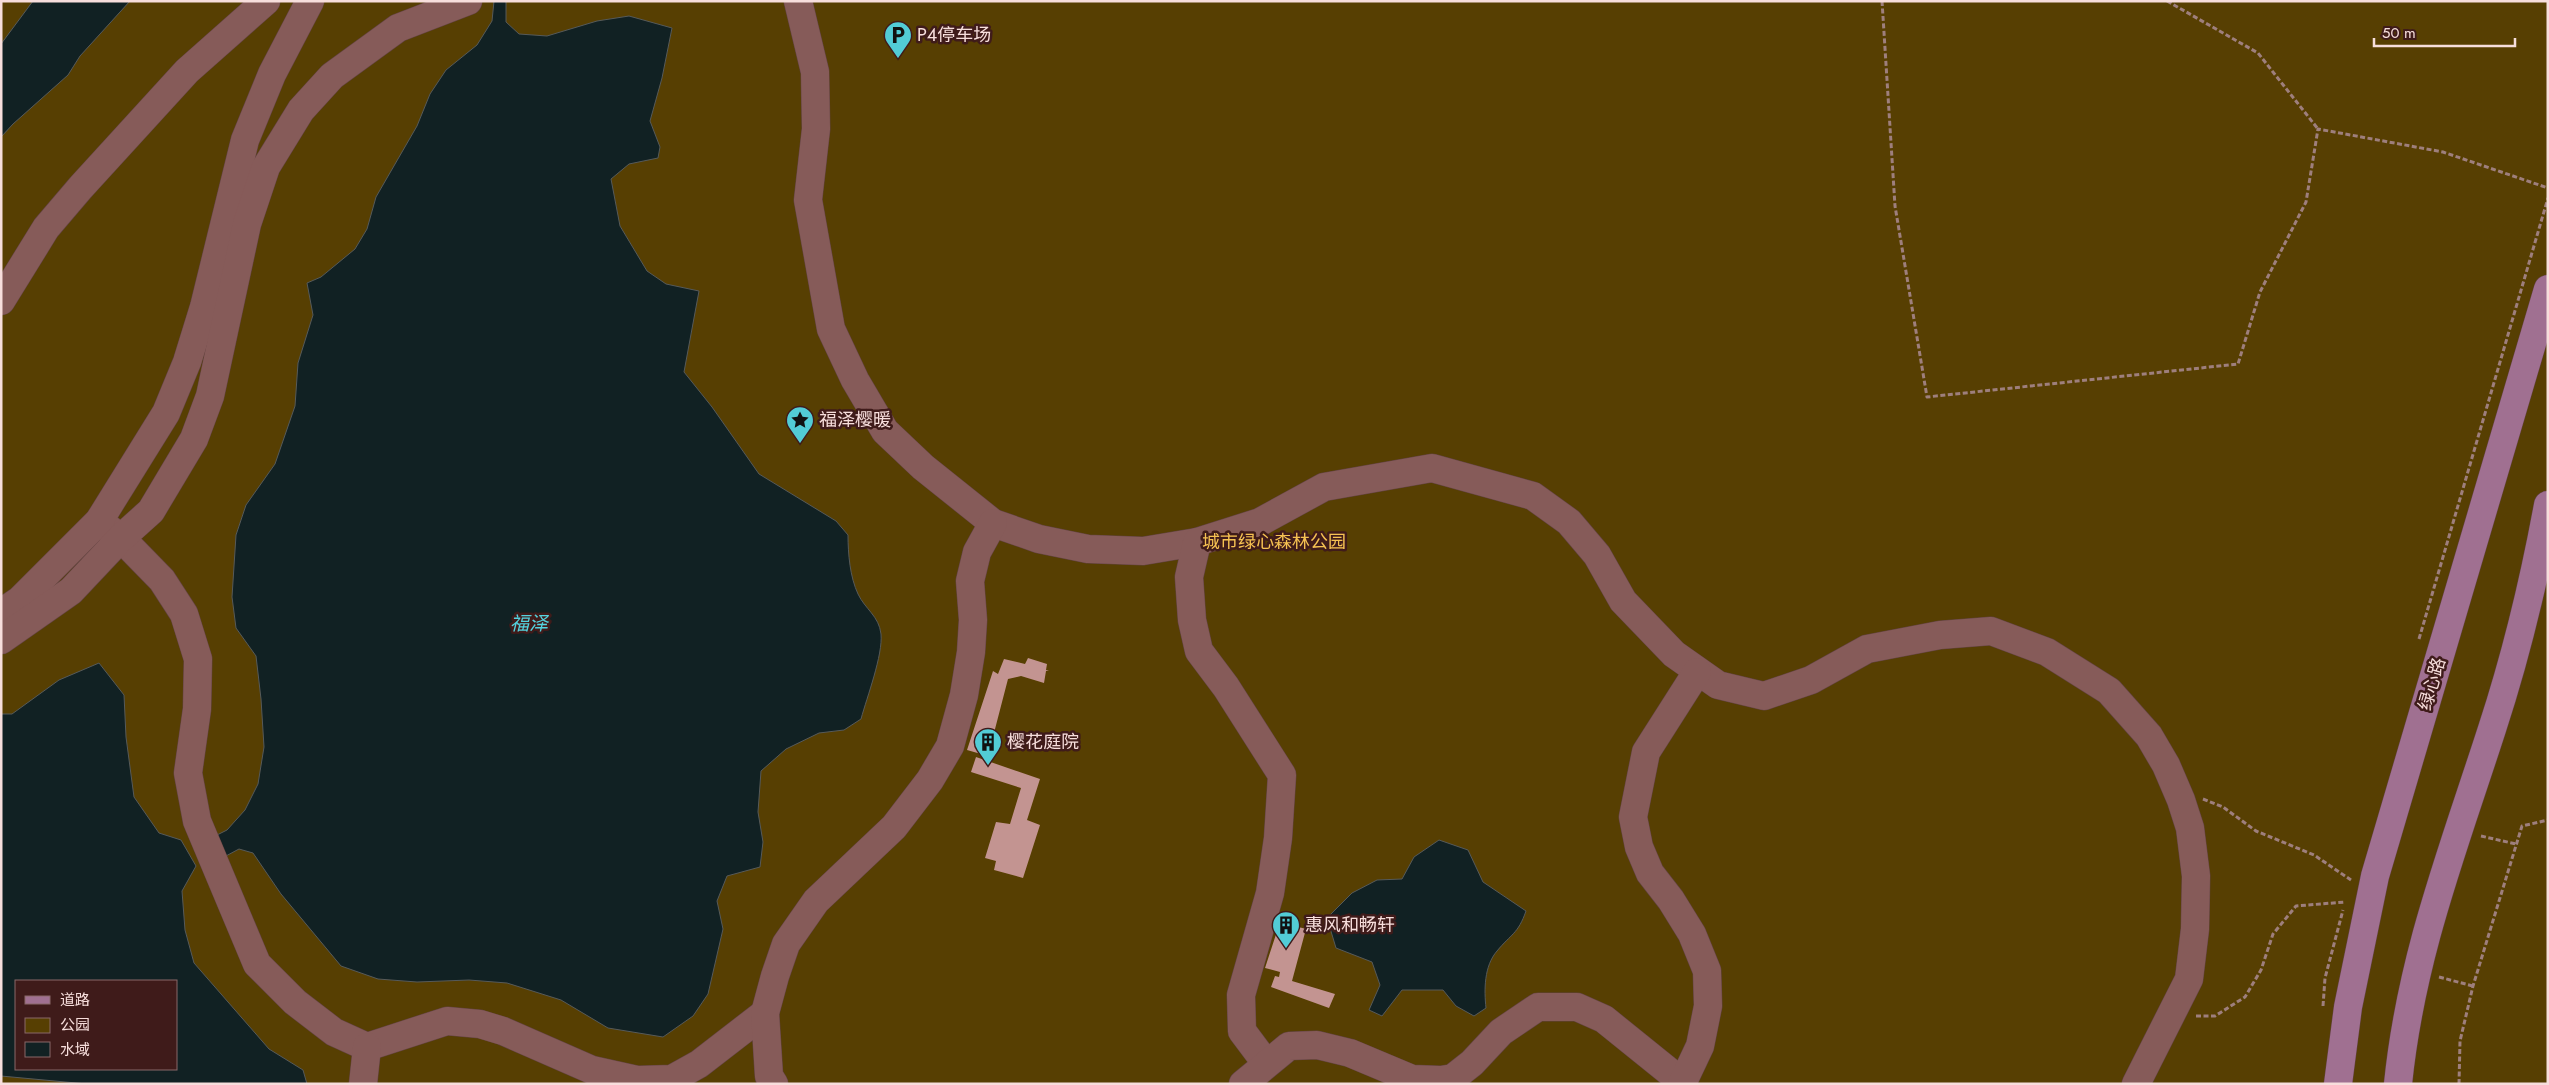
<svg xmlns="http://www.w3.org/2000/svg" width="2549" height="1085" font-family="Jost,'Noto Sans SC',sans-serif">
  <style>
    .green { fill: #573f02; fill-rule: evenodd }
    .water { fill: #112123; stroke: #565a5a; fill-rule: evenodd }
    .building { fill: #c39491 }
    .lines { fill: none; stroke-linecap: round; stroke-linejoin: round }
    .minor-casing { stroke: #624342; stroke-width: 29 }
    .major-casing { stroke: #624342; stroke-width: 29 }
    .path { stroke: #9e7f7d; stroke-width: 3; stroke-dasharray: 5 2.5; stroke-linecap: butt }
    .minor { stroke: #865b59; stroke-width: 28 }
    .major { stroke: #a07091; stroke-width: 28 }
    .labels { text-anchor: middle; stroke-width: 5; stroke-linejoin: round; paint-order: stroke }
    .poi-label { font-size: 18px; fill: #f7dedc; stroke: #3f1b1a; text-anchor: start }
    .park-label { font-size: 18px; fill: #f6c252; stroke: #3f1b1a }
    .street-label { font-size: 18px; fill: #f7dedc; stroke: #3f1b1a }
    .water-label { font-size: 19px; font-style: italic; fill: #54d3df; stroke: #3f1b1a }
  </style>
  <rect width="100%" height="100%" fill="#4a2523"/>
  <path class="green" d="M1,1h2547v1083h-2547zM16,981h160v88h-160z"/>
  <g class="water">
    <polygon points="33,1 130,1 80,56 68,75 13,124 1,137 1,44"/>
    <path d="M494,1h12v21l13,12 28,2 50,-15 32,-5 43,12 -10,50 -12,43 10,26 -2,11 -29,6 -18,15 9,47 27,45 19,13 33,7 -15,81 28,35 47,67 77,47 12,14c0,19 2,42 10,59 7,15 21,22 23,40 2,21 -14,63 -20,85l-17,11 -25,3 -33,16 -25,22 -3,41 5,30 -3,25 -33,9 -10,25 6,28 -15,65 -15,22 -30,21 -55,-9 -47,-28 -54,-17 -38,-3 -52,2 -39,-3 -37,-13 -60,-72 -28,-41 -14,-4 -15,8 -9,-21 12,-6 18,-20 13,-26 6,-37 -3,-48 -5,-43 -20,-28 -4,-31 4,-62 10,-30 29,-41 20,-58 3,-43 15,-48 -6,-32 14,-6 34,-28 12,-20 9,-32 41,-71 13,-32 16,-24 31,-25 15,-24z"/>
    <path d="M99,663l25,32 2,42 8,60 25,36 22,7 15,26 -14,25 3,39 9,33 75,86 34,21 4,14h-220l-86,-8v-362h11l47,-34zM16,981h160v88h-160z"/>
    <path d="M1439,840l29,10 15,32 43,29c-8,23 -15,23 -29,40 -13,15 -13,39 -11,57l-12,8 -18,-10 -13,-16h-41l-20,26 -13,-6 11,-25 -8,-23 -36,-14 -9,-30 25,-25 25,-13 25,-1 12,-22z"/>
  </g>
  <g class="building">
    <polygon points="1028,658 1047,664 1046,670 1049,670 1046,671 1044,683 1021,676 1008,679 988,756 967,750 993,671 998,674 1004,659 1025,664"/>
    <polygon points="976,757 1040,779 1027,820 1040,825 1023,878 994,870 996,861 985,858 996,822 1010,824 1021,788 971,772"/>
    <polygon points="1280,922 1306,929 1292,981 1335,994 1329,1008 1271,987 1275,976 1279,977 1280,972 1265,968"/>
  </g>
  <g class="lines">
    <g class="minor-casing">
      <g id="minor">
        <polyline points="798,1 815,72 816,129 808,200 831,329 855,380 885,431 923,467 993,523 1039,539 1088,549 1143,551 1197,542 1260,522 1324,487 1432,468 1533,496 1569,522 1597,555 1623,601 1674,654 1718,685 1764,696 1811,680 1867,649 1940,635 1991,631 2047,652 2109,691 2149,736 2166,765 2181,800 2190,828 2196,876 2195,929 2189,979 2136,1084"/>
        <polyline points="1,301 46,228 81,187 187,71 266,1"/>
        <polyline points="99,521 121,538 162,580 184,614 198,659 197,709 188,773 197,821 257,964 295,1002 334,1032 367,1047 447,1021 480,1024 503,1031 592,1070 637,1080 672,1079 699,1064 765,1013"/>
        <polyline points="1197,542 1189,577 1192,620 1199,651 1226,687 1282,775 1278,838 1270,893 1241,995 1242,1031 1266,1063"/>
        <polyline points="1,613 20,600 99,521 166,413 187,362 204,307 245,140 272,74 310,1"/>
        <polyline points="1,640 71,591 121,538 151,511 194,439 210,396 247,224 266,167 301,110 332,76 398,28 468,1"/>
        <polyline points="363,1084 367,1047"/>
        <polyline points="774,1084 769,1076 765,1013 775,976 786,944 816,901 894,827 930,780 950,746 964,695 971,652 973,620 970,581 977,552 993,523"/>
        <polyline points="1243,1084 1289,1046 1317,1045 1350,1053 1412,1079 1441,1080 1453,1078 1472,1063 1501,1032 1538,1007 1577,1007 1604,1019 1682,1082"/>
        <polyline points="1682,1084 1700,1046 1708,1006 1707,971 1692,934 1671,900 1650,873 1639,847 1633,817 1646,752 1697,672"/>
      </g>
    </g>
    <g class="major-casing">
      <g id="major">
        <polyline points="2338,1084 2348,1007 2375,876 2548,289"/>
        <path d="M2398,1084c13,-128 55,-234 94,-355 24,-73 42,-148 56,-224"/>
      </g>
    </g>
    <g class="path">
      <polyline points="1882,1 1895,206 1927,397 2238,364 2260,292 2306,202 2318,129 2443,152 2548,188"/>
      <polyline points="2167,1 2258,53 2318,129"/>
      <polyline points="2419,639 2548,198"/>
      <polyline points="2203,799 2223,807 2256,831 2314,855 2351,880"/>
      <polyline points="2481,836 2516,844"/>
      <polyline points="2439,977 2473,986"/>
      <polyline points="2323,1006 2325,978 2343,910"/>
      <polyline points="2196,1016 2215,1016 2245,997 2261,970 2273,934 2296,906 2345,902"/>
      <polyline points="2459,1084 2460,1041 2473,986 2522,826 2548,820"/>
    </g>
    <use href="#minor" class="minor"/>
    <use href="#major" class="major"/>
  </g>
  <defs>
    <g id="parking-pin" transform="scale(1.4375)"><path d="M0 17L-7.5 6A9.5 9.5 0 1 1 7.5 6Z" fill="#52ccd6" stroke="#3f1b1a"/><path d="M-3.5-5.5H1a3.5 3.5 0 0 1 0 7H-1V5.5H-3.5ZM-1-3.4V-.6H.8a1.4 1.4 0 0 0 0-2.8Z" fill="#111"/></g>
    <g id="sight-pin" transform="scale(1.4375)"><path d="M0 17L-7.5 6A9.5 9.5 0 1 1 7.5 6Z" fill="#52ccd6" stroke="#3f1b1a"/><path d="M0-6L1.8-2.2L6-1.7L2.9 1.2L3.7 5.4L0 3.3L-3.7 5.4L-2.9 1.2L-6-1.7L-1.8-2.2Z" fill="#111"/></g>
    <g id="building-pin" transform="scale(1.4375)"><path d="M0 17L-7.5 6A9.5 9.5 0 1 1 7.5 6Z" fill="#52ccd6" stroke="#3f1b1a"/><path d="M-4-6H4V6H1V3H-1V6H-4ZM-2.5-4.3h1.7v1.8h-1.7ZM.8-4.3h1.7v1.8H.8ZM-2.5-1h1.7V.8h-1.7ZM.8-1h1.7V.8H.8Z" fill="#111"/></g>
  </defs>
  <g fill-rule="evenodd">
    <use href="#parking-pin" x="898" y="35"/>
    <use href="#sight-pin" x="800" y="420"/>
    <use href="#building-pin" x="988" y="742"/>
    <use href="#building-pin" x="1286" y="925"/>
  </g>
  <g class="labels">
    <g class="poi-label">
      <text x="917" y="41">P4停车场</text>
      <text x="819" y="426">福泽樱暖</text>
      <text x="1007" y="748">樱花庭院</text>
      <text x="1305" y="931">惠风和畅轩</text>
    </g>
    <g class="park-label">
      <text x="1274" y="548">城市绿心森林公园</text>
    </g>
    <g class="street-label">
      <text transform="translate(2432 684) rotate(-74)" y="6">绿心路</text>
    </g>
    <g class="water-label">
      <text x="529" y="630">福泽</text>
    </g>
  </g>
  <rect width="2549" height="1085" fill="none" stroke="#f7dedc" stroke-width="5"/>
  <rect x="15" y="980" width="162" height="90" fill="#3f1b1a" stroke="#896968"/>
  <rect x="25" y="996" width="25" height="8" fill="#a07091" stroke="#896968"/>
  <text x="60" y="1005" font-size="15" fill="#f7dedc">道路</text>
  <rect x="25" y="1018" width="25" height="15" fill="#573f02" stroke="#896968"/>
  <text x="60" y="1030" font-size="15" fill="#f7dedc">公园</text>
  <rect x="25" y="1042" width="25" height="15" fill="#112123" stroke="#896968"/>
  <text x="60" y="1055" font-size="15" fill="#f7dedc">水域</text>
  <path d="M2374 38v8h141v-8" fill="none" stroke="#f7dedc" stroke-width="2.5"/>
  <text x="2382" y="38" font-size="15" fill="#f7dedc" stroke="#3f1b1a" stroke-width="4" paint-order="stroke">50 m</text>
</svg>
